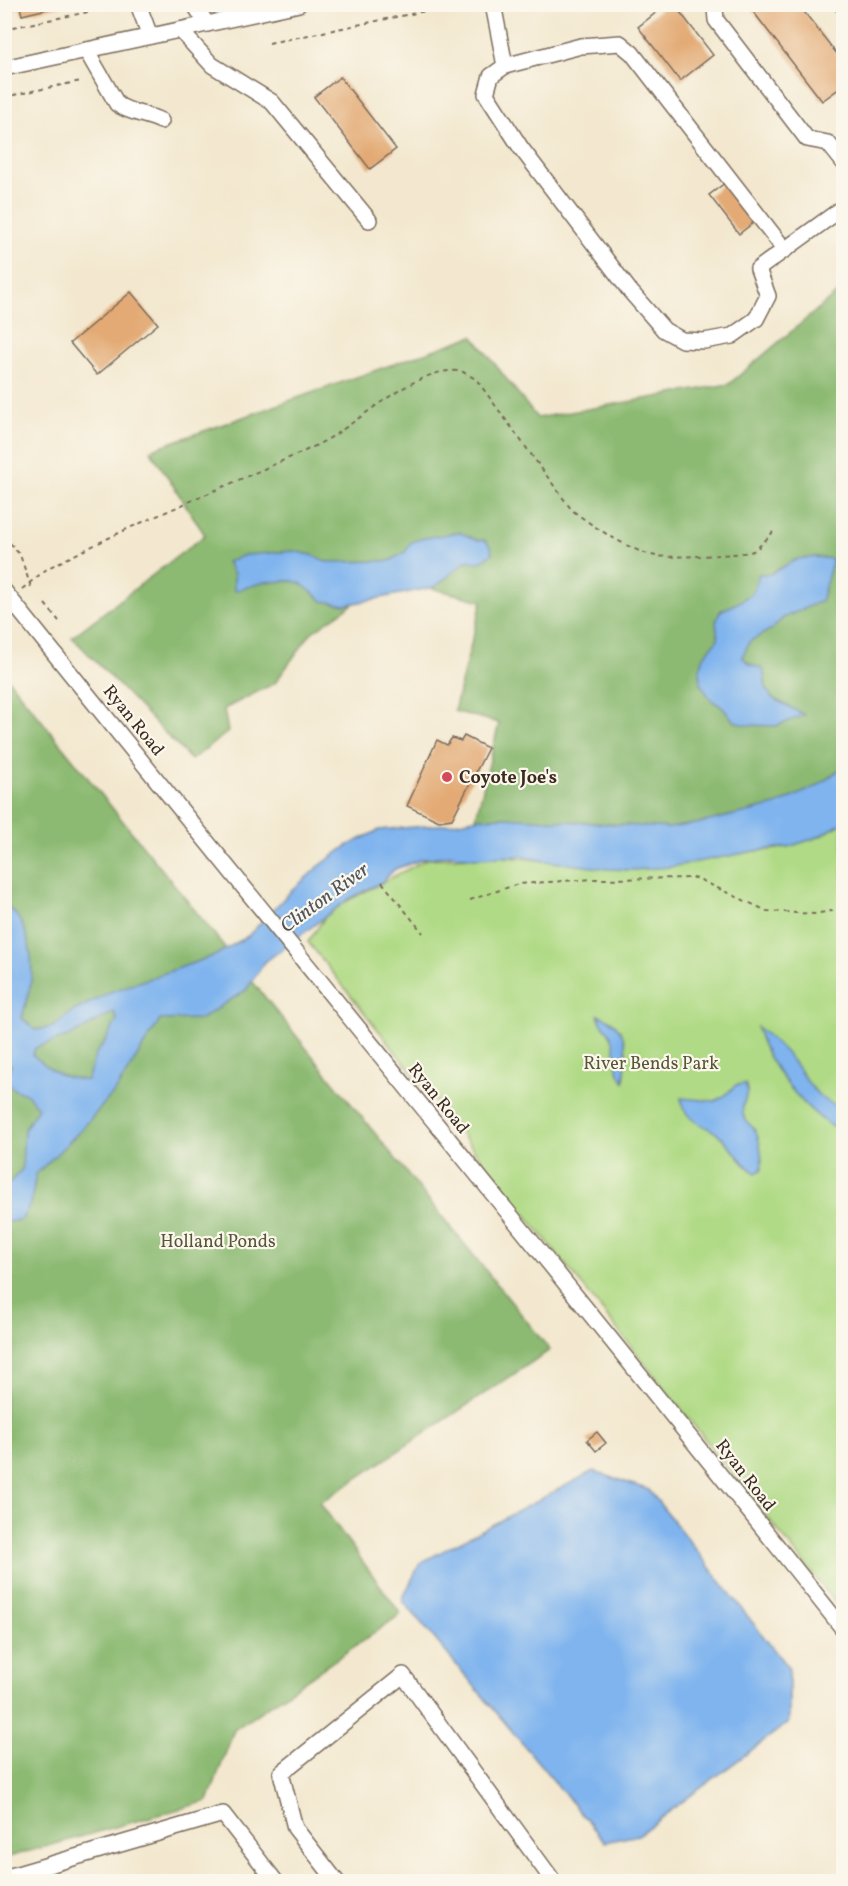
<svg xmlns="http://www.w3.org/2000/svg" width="848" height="1886" font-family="Vollkorn,serif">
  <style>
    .green { fill: #b0da85; stroke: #768252; stroke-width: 1.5 }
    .forest { fill: #8cba72; stroke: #647248; stroke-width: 1.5 }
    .water { fill: #7fb4ee; stroke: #5d6f86; stroke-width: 1.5; fill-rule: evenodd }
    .building { fill: #e3aa74 }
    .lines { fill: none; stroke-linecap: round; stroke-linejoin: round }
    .minor-casing { stroke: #7b6c5c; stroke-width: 18 }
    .path { stroke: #7b6c5c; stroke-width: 2; stroke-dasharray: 4.5 4.5; stroke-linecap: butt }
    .minor { stroke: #fff; stroke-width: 15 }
    .poi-dot { fill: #d1495b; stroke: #fbf7ec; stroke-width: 2 }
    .labels { text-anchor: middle; stroke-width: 4.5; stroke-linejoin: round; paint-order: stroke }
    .street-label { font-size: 18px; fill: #3b2a1e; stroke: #fbf7ec }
    .poi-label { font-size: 18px; font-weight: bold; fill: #3b2a1e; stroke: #fbf7ec; text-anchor: start }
    .park-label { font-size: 18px; fill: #585638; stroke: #fbf7ec }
    .water-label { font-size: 20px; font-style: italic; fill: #4f535c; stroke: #fbf7ec }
  </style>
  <rect width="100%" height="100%" fill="#fbf7ec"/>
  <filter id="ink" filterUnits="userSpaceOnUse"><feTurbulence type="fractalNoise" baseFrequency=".0167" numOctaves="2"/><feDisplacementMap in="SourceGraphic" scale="12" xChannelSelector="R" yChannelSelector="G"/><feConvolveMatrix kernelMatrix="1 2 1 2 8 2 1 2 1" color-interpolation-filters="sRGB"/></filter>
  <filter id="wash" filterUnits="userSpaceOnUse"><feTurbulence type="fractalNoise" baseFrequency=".008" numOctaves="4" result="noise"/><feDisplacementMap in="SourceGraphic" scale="24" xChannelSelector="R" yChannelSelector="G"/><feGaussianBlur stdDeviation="1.35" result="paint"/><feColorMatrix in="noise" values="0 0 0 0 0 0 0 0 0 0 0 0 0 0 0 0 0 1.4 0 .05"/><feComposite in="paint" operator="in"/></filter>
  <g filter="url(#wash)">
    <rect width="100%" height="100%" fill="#f3e8cf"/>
    <polygon class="green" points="843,821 843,1612 308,942 330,910 427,859 498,856 629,870 695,857 777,849 823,835"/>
    <g class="forest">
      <polygon points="843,288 844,796 668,847 471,838 499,723 454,711 482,601 391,578 311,633 275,683 224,709 228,732 191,760 72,637 205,535 150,450 473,336 537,418 729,384"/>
      <polygon points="4,674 550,1350 320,1503 401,1614 234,1730 208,1801 5,1858"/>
    </g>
    <g class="water">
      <polygon points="459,532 477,540 485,540 491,547 492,554 480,562 466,561 435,587 345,605 323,601 300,583 292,581 265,582 234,591 234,574 227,562 245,555 293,551 312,555 327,562 390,561 405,552 411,542 424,538"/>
      <polygon points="816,557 833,559 821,601 783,618 772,629 750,641 742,657 750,664 763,669 766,688 772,698 805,715 776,726 745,725 734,721 722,707 711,700 700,683 700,668 704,656 718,639 716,622 720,611 739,602 752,593 759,574 770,574 797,559"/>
      <path d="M843,767v56l-27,15 -28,9 -33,4 -85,16 -36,3 -26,-1 -63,-8 -24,-5 -47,2 -23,-3 -28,4 -28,10 -13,13 -33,17 -84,63 -19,28 -45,29 -41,1 -44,70 -36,41 -44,43 -5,28 -9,17 -17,4v-35l17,-19 2,-39 14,-22 -10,-13 -13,-5 -9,-8 5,-18h-6v-159c22,13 29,52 26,76 -2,13 -6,25 -9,37l13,12 18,-3 19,-15 38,-20 106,-37 32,-19 40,-42 30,-27 29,-21 32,-16 70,-6 30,-6 26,-1 164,11 31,-5 76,-18 41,-19zM114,1012l3,8 -13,23 -8,10 -9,27c-27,-1 -36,-10 -54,-25l2,-7 35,-12z"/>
      <path d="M598,1015c33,10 29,39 26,67 -13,-18 -5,-31 -13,-46 -5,-9 -10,-10 -13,-21z"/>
      <path d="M757,1027c13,10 25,20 35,33 17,22 23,40 51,48v24c-34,-15 -78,-68 -86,-105z"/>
      <path d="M745,1084l3,8c-5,11 -9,21 0,31 4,4 4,2 7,7 6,12 7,25 7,39l-6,4c-14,-7 -23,-26 -36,-37 -11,-10 -27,-11 -35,-25 -3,-3 -3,-9 -4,-13l34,3 8,-4 13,-12z"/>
      <polygon points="593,1471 649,1490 789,1669 789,1722 638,1835 605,1842 402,1600 420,1563"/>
    </g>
    <g id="blocks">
      <g class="building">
        <polygon points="4,4 64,4 64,5 22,15 20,7 4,11"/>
        <polygon points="667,4 674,4 713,55 680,81 638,27"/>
        <polygon points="759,4 798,4 844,63 844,85 822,101 752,10"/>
        <polygon points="340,77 396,149 370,169 314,97"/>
        <polygon points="725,183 754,222 739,234 709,195"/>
        <polygon points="131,292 158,324 97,375 70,343"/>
        <polygon points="464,736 488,748 452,819 439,821 407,806 437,740 447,745 452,738 461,741"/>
        <polygon points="597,1432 606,1443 596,1451 587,1440"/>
      </g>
    </g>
  </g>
  <g filter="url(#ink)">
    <use href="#blocks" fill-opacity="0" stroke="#7b6c5c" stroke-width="1.5"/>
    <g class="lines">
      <g class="minor-casing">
        <g id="minor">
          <polyline points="138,4 150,36"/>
          <polyline points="194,4 207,24"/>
          <polyline points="493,4 505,66"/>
          <polyline points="841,4 844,7"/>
          <polyline points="715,8 716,20 807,139 828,143 844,163"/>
          <polyline points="180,30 212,65 272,102 369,220"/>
          <path d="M86,50l31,54c12,9 30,10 44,17"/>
          <polyline points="4,68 299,4"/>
          <polyline points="785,250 632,53 620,43 581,46 505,66 491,76 486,94 521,148 630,291 664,330 682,340 704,341 732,336 756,319 768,296 758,269 844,207"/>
          <path d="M4,591c279,347 563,690 840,1039"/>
          <polyline points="4,1878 223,1814 276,1882"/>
          <polyline points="337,1882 295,1828 281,1773 403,1675 554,1882"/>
        </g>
      </g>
      <g class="path">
        <polyline points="4,29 108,8"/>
        <polyline points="269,43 460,4"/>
        <polyline points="4,97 81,81"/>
        <polyline points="4,536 20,555 32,590"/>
        <path d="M22,589l26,-21 79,-39 180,-79c10,-5 20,-10 29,-16 30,-19 89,-72 127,-62 4,2 9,5 13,7l95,130c19,16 61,43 85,47 10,2 89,-1 97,-5 7,-4 14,-13 20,-19"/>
        <polyline points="45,604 59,621"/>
        <polyline points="382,882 423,933"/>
        <polyline points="470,900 518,884 594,879 696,878 767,911 814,914 844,909"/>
      </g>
      <use href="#minor" class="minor"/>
    </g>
  </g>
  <circle class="poi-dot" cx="447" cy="777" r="6"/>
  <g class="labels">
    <g class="street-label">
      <text transform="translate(134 720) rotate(51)" y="6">Ryan Road</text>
      <text transform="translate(439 1098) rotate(51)" y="6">Ryan Road</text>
      <text transform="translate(746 1475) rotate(52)" y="6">Ryan Road</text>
    </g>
    <g class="poi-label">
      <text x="459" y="783">Coyote Joe's</text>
    </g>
    <g class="park-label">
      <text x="651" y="1069">River Bends Park</text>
      <text x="218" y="1247">Holland Ponds</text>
    </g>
    <g class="water-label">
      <text transform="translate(324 897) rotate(-36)" y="7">Clinton River</text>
    </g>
  </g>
  <rect width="848" height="1886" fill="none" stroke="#fbf7ec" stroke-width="24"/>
</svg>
